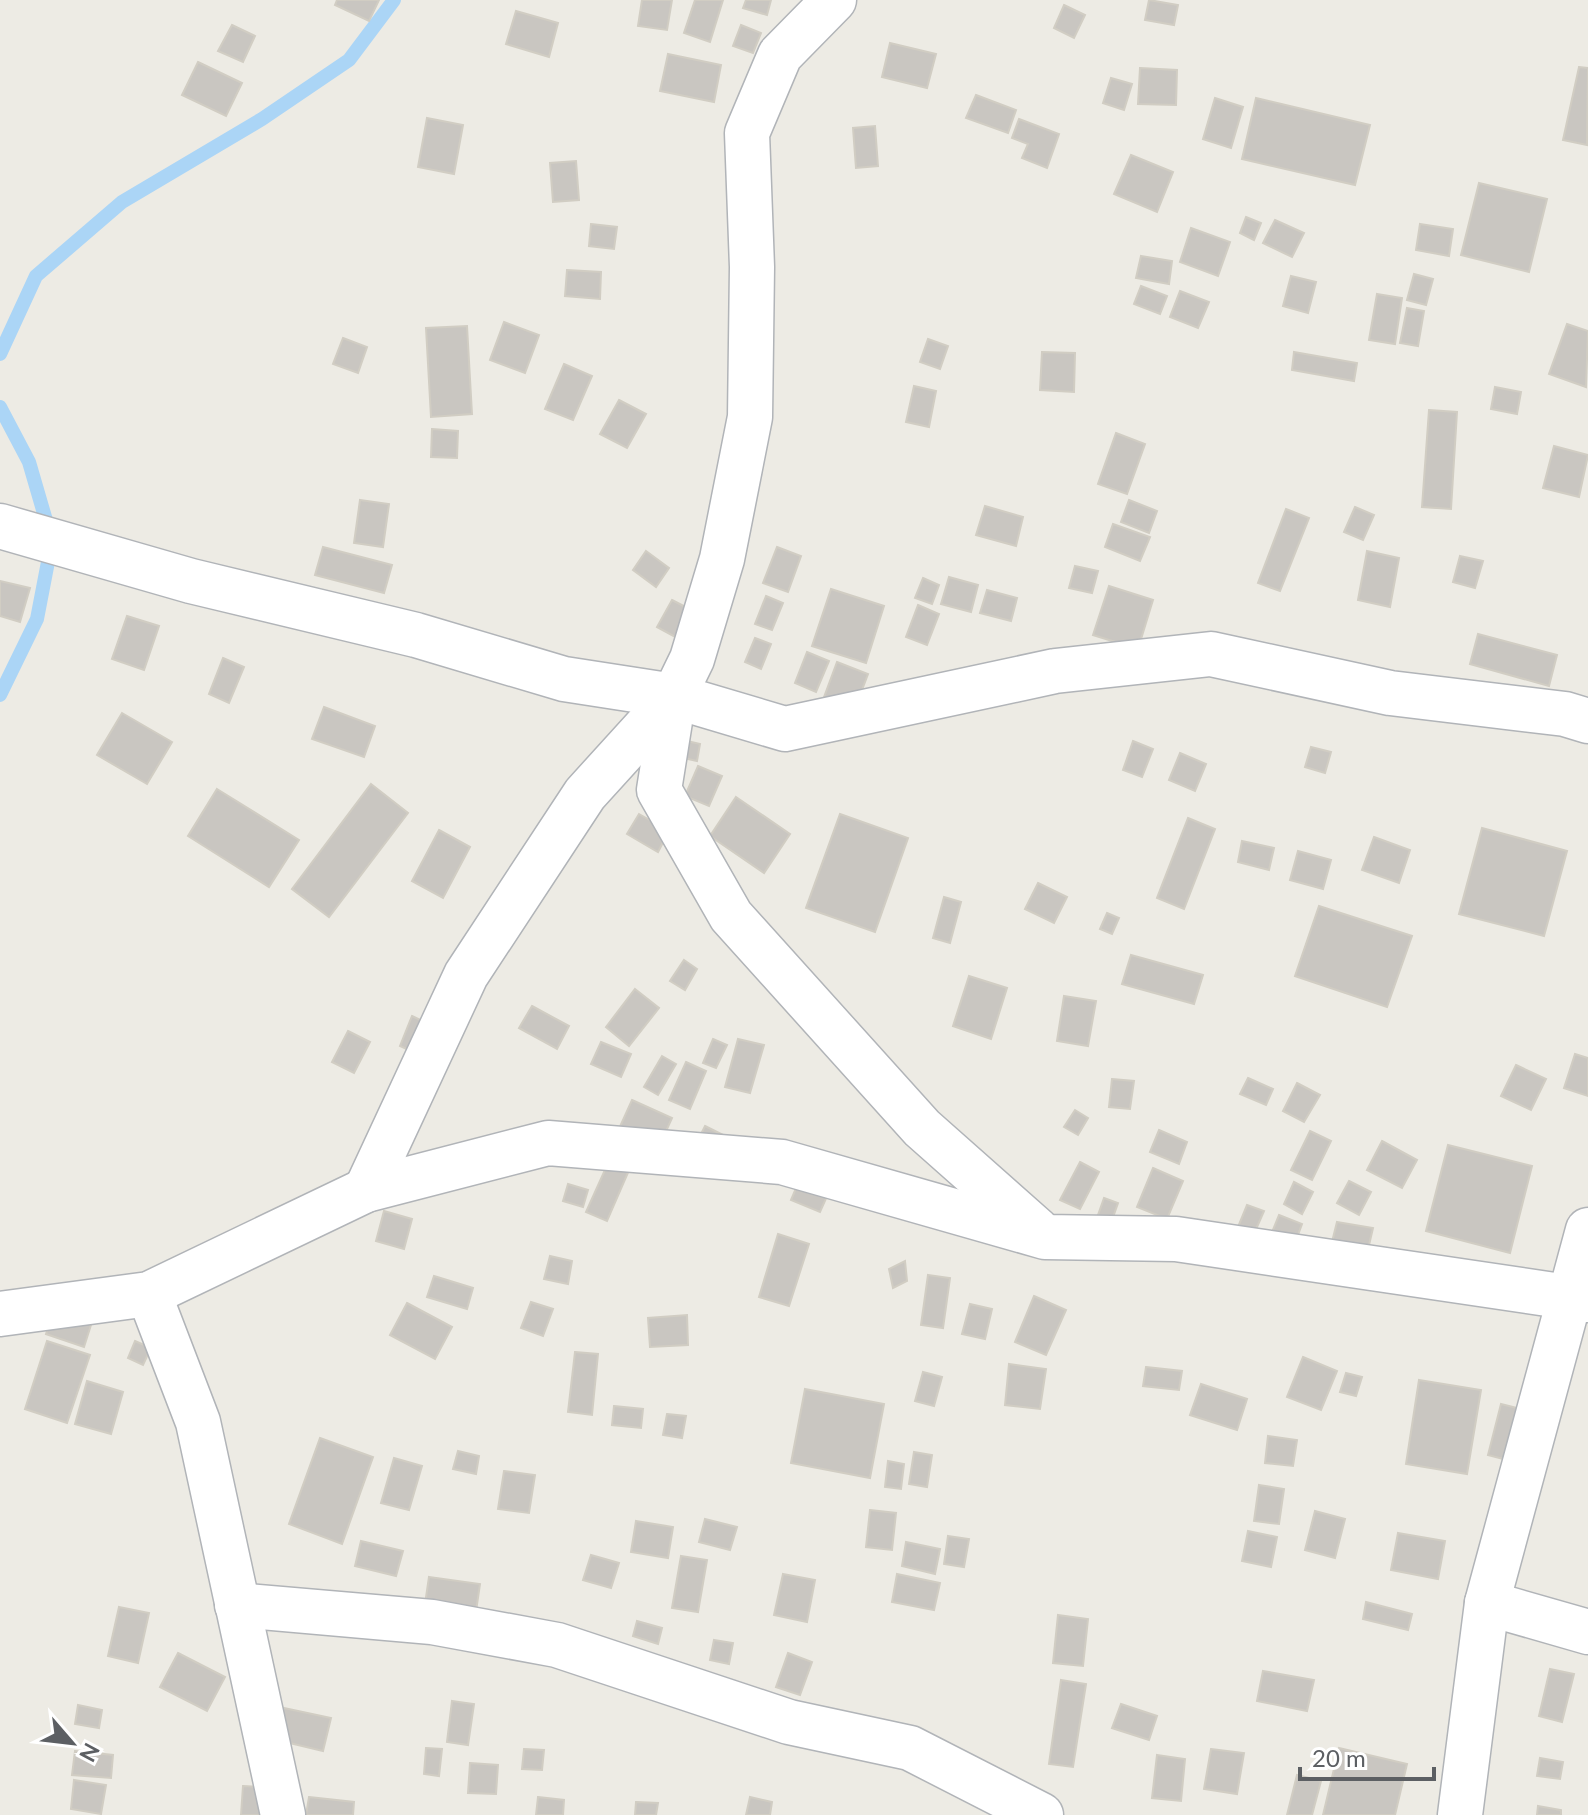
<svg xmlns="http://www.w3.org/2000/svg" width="1588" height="1815" font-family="Lato,sans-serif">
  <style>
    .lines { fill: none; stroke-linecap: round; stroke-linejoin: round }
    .stream { stroke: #abd5f6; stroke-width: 14 }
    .building { fill: #c9c6c1; stroke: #d1cdc3; stroke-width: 2 }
    .minor-casing { stroke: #b1b4b8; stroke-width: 47 }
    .minor { stroke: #fff; stroke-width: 44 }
  </style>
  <rect width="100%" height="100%" fill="#edebe4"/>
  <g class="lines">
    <g class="stream">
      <polyline points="0,354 36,276 122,202 262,119 349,60 394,0"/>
      <polyline points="0,407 29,462 52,541 37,619 0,695"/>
    </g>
  </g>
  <g class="building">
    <polygon points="337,0 379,0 369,21 335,5"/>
    <polygon points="642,0 672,0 667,30 638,26"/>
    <polygon points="695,0 723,0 710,42 684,33"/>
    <polygon points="746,0 771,0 767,15 743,8"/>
    <polygon points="1149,0 1178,5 1174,25 1145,20"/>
    <polygon points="1064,5 1085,15 1074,38 1054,28"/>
    <polygon points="516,11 558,23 549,57 506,44"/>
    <polygon points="232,25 255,36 243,62 218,51"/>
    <polygon points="741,25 761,33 753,53 733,46"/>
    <polygon points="890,43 936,54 927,88 882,77"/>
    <polygon points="668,54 721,65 714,102 660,91"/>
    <polygon points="198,62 242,83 226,116 182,95"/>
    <polygon points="1579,67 1588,68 1587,145 1563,140"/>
    <polygon points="1140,68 1177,70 1176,105 1138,104"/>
    <polygon points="1111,78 1132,84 1124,110 1103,103"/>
    <polygon points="976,95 1016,110 1008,133 966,118"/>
    <polygon points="1215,98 1243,107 1231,148 1203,139"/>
    <polygon points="1256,98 1370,125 1355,185 1242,159"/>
    <polygon points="427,118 463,125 454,174 418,167"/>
    <polygon points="1019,119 1059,134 1047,168 1022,158 1028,144 1012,138"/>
    <polygon points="875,126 878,166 856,168 853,128"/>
    <polygon points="1131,155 1173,172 1157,212 1114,194"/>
    <polygon points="576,161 579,200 553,202 550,163"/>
    <polygon points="1479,183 1547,199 1529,272 1461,255"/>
    <polygon points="1246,217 1261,223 1254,240 1240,233"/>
    <polygon points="1275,220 1304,233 1292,257 1263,243"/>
    <polygon points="591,224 617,227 614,249 589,246"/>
    <polygon points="1420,224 1453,229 1449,256 1416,250"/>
    <polygon points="1191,228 1230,242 1218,276 1180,262"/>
    <polygon points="1141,256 1172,261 1169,284 1136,278"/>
    <polygon points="567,270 601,272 600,299 565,296"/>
    <polygon points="1414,274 1433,279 1426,305 1407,300"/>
    <polygon points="1291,276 1316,282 1308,313 1283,306"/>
    <polygon points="1141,286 1167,296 1160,314 1134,304"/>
    <polygon points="1180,291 1209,302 1198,328 1170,317"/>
    <polygon points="1377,294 1402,298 1395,344 1369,340"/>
    <polygon points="1407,308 1424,311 1418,346 1400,343"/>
    <polygon points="504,322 539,335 525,373 490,360"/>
    <polygon points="1567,324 1588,331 1586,387 1549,374"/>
    <polygon points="467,326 472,414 431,417 426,328"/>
    <polygon points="343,338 367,347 358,373 333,364"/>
    <polygon points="928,339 948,346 940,369 920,362"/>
    <polygon points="1042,352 1075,353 1074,392 1040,390"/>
    <polygon points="1294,352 1357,363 1354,381 1292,370"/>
    <polygon points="564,364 592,376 573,420 545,409"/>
    <polygon points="914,386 936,391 929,427 906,422"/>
    <polygon points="1495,387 1521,392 1517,414 1491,409"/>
    <polygon points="619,400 646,414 627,448 600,434"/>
    <polygon points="1429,410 1457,412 1451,509 1422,507"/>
    <polygon points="432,429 458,431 457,458 431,457"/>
    <polygon points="1116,433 1145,444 1127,494 1098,484"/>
    <polygon points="1554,446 1588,455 1579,497 1543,488"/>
    <polygon points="360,500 389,504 383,547 354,543"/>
    <polygon points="1129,500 1157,511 1149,533 1121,522"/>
    <polygon points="985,506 1023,517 1016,546 976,535"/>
    <polygon points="1355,507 1374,515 1363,540 1344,532"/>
    <polygon points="1286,509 1309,518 1280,591 1258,583"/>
    <polygon points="1113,524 1150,537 1140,561 1105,547"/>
    <polygon points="323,547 392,565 384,593 315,575"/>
    <polygon points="777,547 801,556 788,592 763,583"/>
    <polygon points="646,551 669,568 656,587 633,570"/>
    <polygon points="1367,551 1399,558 1390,607 1358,600"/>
    <polygon points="1460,556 1483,561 1475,588 1453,582"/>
    <polygon points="1075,566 1098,571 1092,593 1069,588"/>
    <polygon points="949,577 978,585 971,612 941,604"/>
    <polygon points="923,578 939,585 932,604 915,598"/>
    <polygon points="0,581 30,588 20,622 0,616"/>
    <polygon points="1109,586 1153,600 1138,649 1093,635"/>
    <polygon points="831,589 884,606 866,663 812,646"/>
    <polygon points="987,590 1017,598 1011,621 980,613"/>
    <polygon points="766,596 783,603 772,630 755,624"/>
    <polygon points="672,600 703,616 688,644 657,627"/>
    <polygon points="918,605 939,614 927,645 906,637"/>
    <polygon points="127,616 159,626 144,670 112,659"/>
    <polygon points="1478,634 1557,655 1549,686 1470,664"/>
    <polygon points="755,638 771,644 761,669 745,662"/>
    <polygon points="807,652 829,661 816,692 795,683"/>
    <polygon points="223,658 244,667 229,703 209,694"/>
    <polygon points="837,662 868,674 854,711 823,700"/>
    <polygon points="324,707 375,726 364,757 312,739"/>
    <polygon points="122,713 172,742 147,784 97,755"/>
    <polygon points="683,740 700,744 697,761 679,757"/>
    <polygon points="1133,741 1153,749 1142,777 1123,770"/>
    <polygon points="1311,747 1331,752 1325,773 1305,767"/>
    <polygon points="1180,753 1206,764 1195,791 1169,780"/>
    <polygon points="698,766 722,776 709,806 685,796"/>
    <polygon points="371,784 408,813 329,917 292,889"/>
    <polygon points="217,789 299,840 269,887 188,836"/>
    <polygon points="736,797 790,834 764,873 710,836"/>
    <polygon points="639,814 669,831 658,852 627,834"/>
    <polygon points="840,814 908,838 875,932 806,908"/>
    <polygon points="1188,818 1215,829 1184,909 1157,898"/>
    <polygon points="1482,828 1567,851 1544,936 1459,914"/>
    <polygon points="439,830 470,847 443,898 412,881"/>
    <polygon points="1374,837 1410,850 1399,883 1362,870"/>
    <polygon points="1242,841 1274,848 1269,870 1238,862"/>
    <polygon points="1298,851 1331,860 1323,889 1290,880"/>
    <polygon points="1038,883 1067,897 1054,923 1025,909"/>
    <polygon points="944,897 961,902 950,943 933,938"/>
    <polygon points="1319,906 1412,936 1387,1007 1295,976"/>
    <polygon points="1107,913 1119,918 1112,934 1100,929"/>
    <polygon points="1131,955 1203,975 1194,1004 1122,984"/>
    <polygon points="684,960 697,969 685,990 670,981"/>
    <polygon points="969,976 1007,988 991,1039 953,1026"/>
    <polygon points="635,989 659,1008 629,1046 606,1027"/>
    <polygon points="1064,996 1096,1001 1088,1046 1057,1041"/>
    <polygon points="532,1006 569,1026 557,1049 519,1028"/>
    <polygon points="412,1016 427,1023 415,1053 400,1046"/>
    <polygon points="348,1031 370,1042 354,1073 332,1062"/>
    <polygon points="713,1039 727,1045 716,1068 703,1063"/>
    <polygon points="738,1039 764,1045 750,1093 725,1087"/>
    <polygon points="601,1042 631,1054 621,1077 591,1064"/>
    <polygon points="1575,1054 1588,1058 1588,1096 1564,1088"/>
    <polygon points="662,1056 676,1064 658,1095 644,1087"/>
    <polygon points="686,1062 706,1071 690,1109 669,1100"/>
    <polygon points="1516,1065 1546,1079 1531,1110 1501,1096"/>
    <polygon points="1248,1078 1273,1089 1266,1105 1240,1094"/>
    <polygon points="1112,1079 1134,1081 1130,1109 1109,1107"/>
    <polygon points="1297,1083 1320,1095 1304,1122 1283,1111"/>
    <polygon points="632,1100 672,1118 658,1149 618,1131"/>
    <polygon points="1075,1110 1088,1118 1078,1135 1064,1127"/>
    <polygon points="705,1126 725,1136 700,1136"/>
    <polygon points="1159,1130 1187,1142 1179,1164 1150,1152"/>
    <polygon points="1310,1131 1331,1141 1312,1180 1291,1170"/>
    <polygon points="1382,1141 1417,1160 1402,1188 1367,1170"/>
    <polygon points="1448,1145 1532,1166 1510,1253 1426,1231"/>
    <polygon points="613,1152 633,1161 607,1221 586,1212"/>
    <polygon points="1080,1162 1099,1172 1080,1209 1060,1200"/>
    <polygon points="1153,1168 1183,1181 1167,1219 1137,1207"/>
    <polygon points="799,1181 828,1194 820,1212 791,1200"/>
    <polygon points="1349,1181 1371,1192 1359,1215 1337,1203"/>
    <polygon points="1294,1182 1313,1192 1302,1214 1284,1204"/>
    <polygon points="568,1184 588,1190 583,1207 563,1201"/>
    <polygon points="1104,1198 1118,1203 1111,1223 1097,1218"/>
    <polygon points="1247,1205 1264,1211 1254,1234 1238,1227"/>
    <polygon points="384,1211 412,1219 404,1249 376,1241"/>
    <polygon points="1279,1215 1302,1224 1292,1251 1268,1242"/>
    <polygon points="1337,1222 1373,1228 1366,1258 1330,1250"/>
    <polygon points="778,1234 809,1244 789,1306 759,1297"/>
    <polygon points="550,1256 572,1261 568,1284 544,1279"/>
    <polygon points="905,1261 907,1281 893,1288 889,1269"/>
    <polygon points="928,1275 950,1278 943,1328 921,1325"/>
    <polygon points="434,1276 473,1288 467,1309 427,1297"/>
    <polygon points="1034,1296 1066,1310 1046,1355 1015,1342"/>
    <polygon points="531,1302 553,1309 543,1336 521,1328"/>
    <polygon points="407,1303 452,1327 435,1359 390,1335"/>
    <polygon points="970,1304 992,1309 985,1339 962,1334"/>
    <polygon points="53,1312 91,1325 84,1347 46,1334"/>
    <polygon points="687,1315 688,1345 650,1347 648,1318"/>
    <polygon points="47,1341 90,1355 67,1423 25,1409"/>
    <polygon points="135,1341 151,1348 143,1365 128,1358"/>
    <polygon points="575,1352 598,1354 592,1415 568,1412"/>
    <polygon points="1303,1357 1337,1371 1321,1410 1287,1397"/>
    <polygon points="1009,1364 1046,1369 1040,1409 1005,1405"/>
    <polygon points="1146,1367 1182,1371 1179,1390 1143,1386"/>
    <polygon points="923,1372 942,1377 934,1406 915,1401"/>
    <polygon points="1346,1373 1362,1377 1356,1396 1340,1392"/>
    <polygon points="1419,1380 1481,1390 1467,1474 1406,1464"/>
    <polygon points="87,1381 123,1392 111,1434 75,1424"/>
    <polygon points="1201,1384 1247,1399 1237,1430 1190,1415"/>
    <polygon points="805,1389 884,1404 870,1478 791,1463"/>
    <polygon points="1501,1404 1525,1410 1511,1461 1488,1455"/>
    <polygon points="614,1406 643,1409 641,1428 612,1425"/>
    <polygon points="667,1414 686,1416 682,1438 663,1435"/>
    <polygon points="1268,1436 1297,1440 1293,1466 1265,1463"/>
    <polygon points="320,1438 373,1457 342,1544 289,1524"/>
    <polygon points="458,1451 479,1456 476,1474 453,1469"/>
    <polygon points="914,1452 932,1455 927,1487 909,1484"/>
    <polygon points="394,1458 422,1466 409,1510 381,1503"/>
    <polygon points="888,1461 904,1464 901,1489 885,1487"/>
    <polygon points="504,1471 535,1475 529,1513 498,1509"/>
    <polygon points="1259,1485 1284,1489 1279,1524 1254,1521"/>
    <polygon points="870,1510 896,1513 892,1550 866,1547"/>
    <polygon points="1315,1511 1345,1519 1335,1558 1305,1550"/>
    <polygon points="705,1519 737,1527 730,1550 699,1542"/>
    <polygon points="636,1521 673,1527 668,1558 631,1552"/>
    <polygon points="1248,1531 1277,1537 1271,1567 1242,1561"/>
    <polygon points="1398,1533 1445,1541 1438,1579 1391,1570"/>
    <polygon points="948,1536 969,1539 964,1567 944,1564"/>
    <polygon points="361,1541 403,1551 396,1576 355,1566"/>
    <polygon points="906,1542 940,1549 935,1574 902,1566"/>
    <polygon points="591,1555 619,1563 611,1588 583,1580"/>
    <polygon points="681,1556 707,1560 698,1612 672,1608"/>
    <polygon points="783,1574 815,1580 807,1622 774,1615"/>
    <polygon points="897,1574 940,1583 934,1610 892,1602"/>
    <polygon points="429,1577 480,1584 475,1618 424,1611"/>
    <polygon points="1366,1602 1412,1614 1408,1630 1363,1619"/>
    <polygon points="119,1607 149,1613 138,1663 108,1656"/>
    <polygon points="1058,1615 1088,1619 1083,1666 1053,1663"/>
    <polygon points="637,1621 662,1628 658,1644 633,1636"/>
    <polygon points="714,1640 733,1643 729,1664 710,1660"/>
    <polygon points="178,1653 225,1677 207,1711 160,1687"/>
    <polygon points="788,1653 812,1662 800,1695 776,1687"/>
    <polygon points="1550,1669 1574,1674 1562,1722 1539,1716"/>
    <polygon points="1263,1671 1314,1680 1307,1711 1257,1701"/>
    <polygon points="1061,1680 1086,1684 1073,1767 1049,1764"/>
    <polygon points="452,1701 474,1704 468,1745 447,1742"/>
    <polygon points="1121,1704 1157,1716 1149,1740 1112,1728"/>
    <polygon points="78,1705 102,1710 99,1728 75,1724"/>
    <polygon points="284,1708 331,1718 323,1751 277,1740"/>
    <polygon points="426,1748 442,1749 439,1776 424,1774"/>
    <polygon points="1339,1748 1407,1764 1395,1815 1323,1815"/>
    <polygon points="524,1749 544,1750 542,1770 522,1769"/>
    <polygon points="1211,1749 1244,1753 1237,1794 1204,1789"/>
    <polygon points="75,1751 113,1755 111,1778 72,1775"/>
    <polygon points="1157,1755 1185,1759 1181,1801 1152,1798"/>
    <polygon points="1540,1758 1563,1762 1560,1779 1537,1776"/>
    <polygon points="470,1763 498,1765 496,1794 468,1793"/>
    <polygon points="1297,1775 1321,1781 1312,1815 1287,1815"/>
    <polygon points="74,1780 106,1785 101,1814 71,1809"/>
    <polygon points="243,1786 274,1788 272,1815 241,1815"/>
    <polygon points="309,1797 354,1802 353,1815 306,1815"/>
    <polygon points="538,1797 564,1800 563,1815 536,1815"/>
    <polygon points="750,1797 772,1802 770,1815 746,1815"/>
    <polygon points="636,1802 658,1803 656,1815 635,1815"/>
    <polygon points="1538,1806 1561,1810 1561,1815 1537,1815"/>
  </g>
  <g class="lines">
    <g class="minor-casing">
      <g id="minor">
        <polyline points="834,0 780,55 747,133 752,267 750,417 722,559 692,659 674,696 659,790 731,916 922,1128 1037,1230"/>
        <polyline points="0,526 191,581 416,635 564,679 674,696 785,729 1055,671 1211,654 1390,693 1565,714 1588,721"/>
        <polyline points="366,1190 466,975 585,794 674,696"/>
        <polyline points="149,1294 198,1422 283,1815"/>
        <polyline points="0,1314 149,1294 366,1190 548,1143 782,1162 1045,1237 1176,1239 1588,1300"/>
        <polyline points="1487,1603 1588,1632"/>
        <polyline points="237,1605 432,1622 557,1645 789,1722 910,1748 1041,1815"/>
        <polyline points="1460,1815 1487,1603 1588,1230"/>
      </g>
    </g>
    <use href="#minor" class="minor"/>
  </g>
  <g transform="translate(72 1743) rotate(118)" stroke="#ffffff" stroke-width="6" paint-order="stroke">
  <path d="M0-6L14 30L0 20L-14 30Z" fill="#5c5f63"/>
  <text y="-12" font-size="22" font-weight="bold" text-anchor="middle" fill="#5c5f63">N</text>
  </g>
  <path d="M1300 1767v12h134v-12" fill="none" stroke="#5c5f63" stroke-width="4"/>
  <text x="1312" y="1767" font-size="24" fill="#5c5f63" stroke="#ffffff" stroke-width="6" paint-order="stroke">20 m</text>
</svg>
